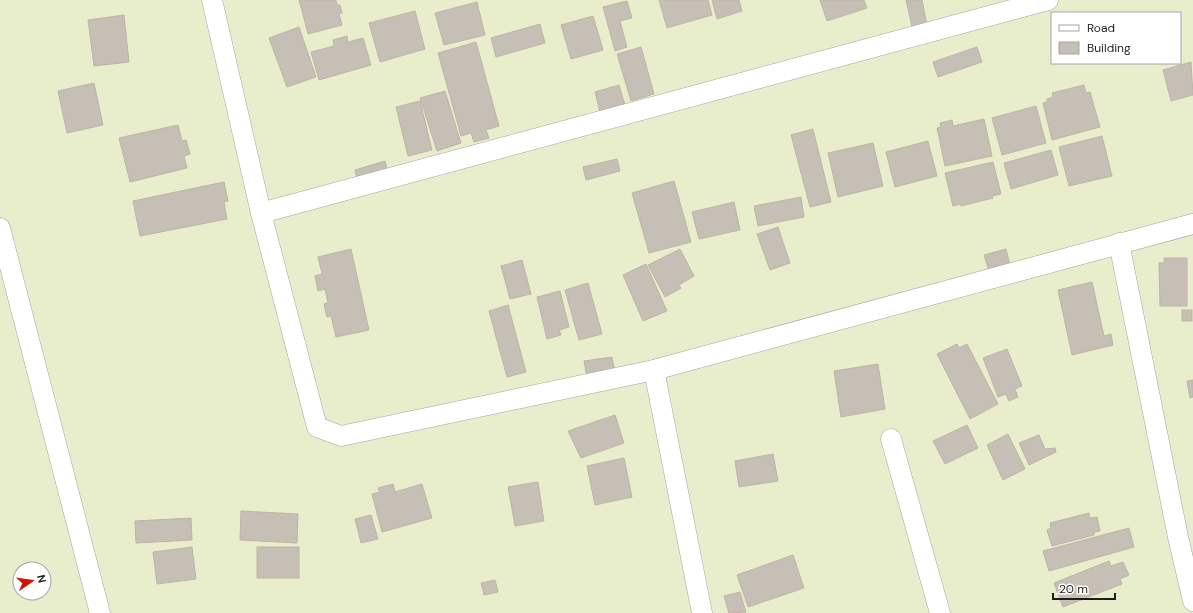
<svg xmlns="http://www.w3.org/2000/svg" width="1193" height="613" font-family="'DM Sans',sans-serif">
  <style>
    .farmland { fill: #e8eecc; fill-rule: evenodd }
    .building { fill: #c6bfb5; stroke: #c0b4a4 }
    .lines { fill: none; stroke-linecap: round; stroke-linejoin: round }
    .street-casing { stroke: #a4a4a4; stroke-width: 21 }
    .street { stroke: #fff; stroke-width: 20 }
  </style>
  <rect width="100%" height="100%" fill="#eeece2"/>
  <path class="farmland" d="M0,0h1193v613h-1193zM1052,13h128v50h-128zM20,569h24v24h-24z"/>
  <g class="building">
    <polygon points="299,0 336,0 337,5 340,5 342,13 339,14 342,25 308,34"/>
    <polygon points="659,0 708,0 712,15 667,28"/>
    <polygon points="712,0 739,0 742,11 717,19"/>
    <polygon points="820,0 864,0 867,8 827,21"/>
    <polygon points="906,0 922,0 927,24 912,27"/>
    <polygon points="627,1 632,18 620,21 627,47 615,51 603,7"/>
    <polygon points="477,2 485,35 444,45 435,13"/>
    <polygon points="415,11 425,49 380,62 369,23"/>
    <polygon points="124,15 129,62 94,66 88,20"/>
    <polygon points="593,16 603,50 571,59 561,25"/>
    <polygon points="540,24 545,43 496,57 491,38"/>
    <polygon points="299,27 316,77 287,87 269,38"/>
    <polygon points="347,36 348,42 363,38 371,65 319,80 311,52 334,46 333,40"/>
    <polygon points="476,42 499,126 486,130 489,138 474,142 471,133 461,136 438,53"/>
    <polygon points="641,47 654,94 631,101 617,54"/>
    <polygon points="977,47 982,62 938,77 933,62"/>
    <polygon points="1191,62 1193,95 1171,101 1163,70"/>
    <polygon points="94,83 103,125 67,133 58,91"/>
    <polygon points="619,85 625,105 600,112 595,92"/>
    <polygon points="1084,85 1086,93 1090,92 1100,127 1052,140 1043,103 1047,102 1047,99 1053,97 1052,93"/>
    <polygon points="445,91 461,143 437,151 420,98"/>
    <polygon points="420,101 432,150 408,156 396,107"/>
    <polygon points="1036,106 1046,143 1002,155 992,118"/>
    <polygon points="984,119 992,156 945,166 937,128 941,127 940,123 952,120 953,126"/>
    <polygon points="178,125 182,141 186,140 190,154 184,156 187,168 130,182 119,138"/>
    <polygon points="813,129 831,202 810,207 791,135"/>
    <polygon points="1102,136 1112,176 1069,186 1059,147"/>
    <polygon points="928,141 937,176 895,187 886,152"/>
    <polygon points="873,143 883,186 838,197 828,153"/>
    <polygon points="1051,150 1058,175 1011,189 1004,163"/>
    <polygon points="617,159 620,171 586,180 583,167"/>
    <polygon points="385,161 388,174 358,182 355,170"/>
    <polygon points="993,162 1001,194 992,196 993,198 961,206 961,204 953,206 945,173"/>
    <polygon points="674,181 691,242 649,253 632,193"/>
    <polygon points="224,182 228,201 224,202 227,219 140,236 133,201"/>
    <polygon points="801,197 804,217 758,226 754,206"/>
    <polygon points="734,202 740,230 699,239 692,212"/>
    <polygon points="778,227 790,263 770,270 757,234"/>
    <polygon points="351,249 369,330 336,337 331,316 327,317 324,304 328,303 325,289 318,291 315,276 322,274 318,257"/>
    <polygon points="680,249 694,276 679,285 681,288 665,297 648,265"/>
    <polygon points="1006,249 1010,265 989,271 984,255"/>
    <polygon points="1164,258 1187,258 1187,306 1160,306 1159,263 1164,263"/>
    <polygon points="522,260 531,294 510,299 501,266"/>
    <polygon points="646,264 667,311 643,321 623,275"/>
    <polygon points="1092,282 1104,336 1111,334 1113,345 1072,355 1058,290"/>
    <polygon points="588,283 602,334 579,340 565,290"/>
    <polygon points="560,291 569,327 559,330 561,335 547,339 537,297"/>
    <polygon points="508,305 526,372 507,377 489,311"/>
    <rect x="1182" y="310" width="10" height="11"/>
    <polygon points="957,344 959,348 967,344 998,404 970,419 937,354"/>
    <polygon points="1007,349 1022,386 1015,389 1018,397 1009,401 1006,394 998,397 983,358"/>
    <polygon points="612,357 615,372 587,377 584,361"/>
    <polygon points="878,364 885,409 841,417 834,371"/>
    <polygon points="1193,380 1193,397 1190,398 1187,381"/>
    <polygon points="615,415 624,443 581,458 568,431"/>
    <polygon points="967,425 978,448 945,464 933,441"/>
    <polygon points="1008,434 1025,469 1003,480 987,445"/>
    <polygon points="1039,435 1045,449 1055,448 1056,452 1029,465 1019,443"/>
    <polygon points="773,454 778,481 739,487 735,461"/>
    <polygon points="624,458 632,497 595,505 587,466"/>
    <polygon points="538,482 544,521 515,526 508,487"/>
    <polygon points="393,484 395,492 422,484 432,518 382,532 372,494 380,492 378,488"/>
    <polygon points="241,511 298,514 297,543 240,540"/>
    <polygon points="1089,513 1090,518 1097,517 1100,531 1094,532 1094,535 1052,546 1047,530 1051,528 1050,523"/>
    <polygon points="371,515 378,539 361,543 355,519"/>
    <polygon points="191,518 192,540 136,543 135,521"/>
    <polygon points="1129,528 1134,547 1049,571 1043,551"/>
    <polygon points="192,547 196,579 157,584 153,552"/>
    <rect x="257" y="547" width="42" height="31"/>
    <polygon points="793,555 804,588 748,607 737,575"/>
    <polygon points="1109,561 1111,566 1123,562 1129,575 1120,579 1122,584 1063,607 1054,583"/>
    <polygon points="495,580 498,592 484,595 481,583"/>
    <polygon points="740,592 746,612 729,613 724,596"/>
  </g>
  <g class="lines">
    <g class="street-casing">
      <g id="street">
        <polyline points="212,0 261,213 1048,0"/>
        <polyline points="261,213 317,427 341,436 654,370 1193,224"/>
        <polyline points="0,228 100,613"/>
        <polyline points="1119,243 1178,537 1193,601"/>
        <polyline points="654,370 702,613"/>
        <polyline points="891,439 940,613"/>
      </g>
    </g>
    <use href="#street" class="street"/>
  </g>
  <rect x="1051" y="12" width="130" height="52" fill="#ffffff" stroke="#a5a5a5"/>
  <rect x="1059" y="25" width="20" height="6" fill="#ffffff" stroke="#a5a5a5"/>
  <text x="1087" y="32" font-size="12" fill="#1d1d1d">Road</text>
  <rect x="1059" y="42" width="20" height="12" fill="#c6bfb5" stroke="#a5a5a5"/>
  <text x="1087" y="52" font-size="12" fill="#1d1d1d">Building</text>
  <g transform="translate(32 581) rotate(77)"><circle r="19" fill="#ffffff" stroke="#a5a5a5"/>
  <path d="M0-3L7 15L0 10L-7 15Z" fill="#ca1700"/>
  <text y="-6" font-size="11" font-weight="bold" text-anchor="middle" fill="#1d1d1d">N</text>
  </g>
  <path d="M1053 593v6h62v-6" fill="none" stroke="#1d1d1d" stroke-width="2"/>
  <text x="1059" y="593" font-size="12" fill="#1d1d1d" stroke="#ffffff" stroke-width="3" paint-order="stroke">20 m</text>
</svg>
